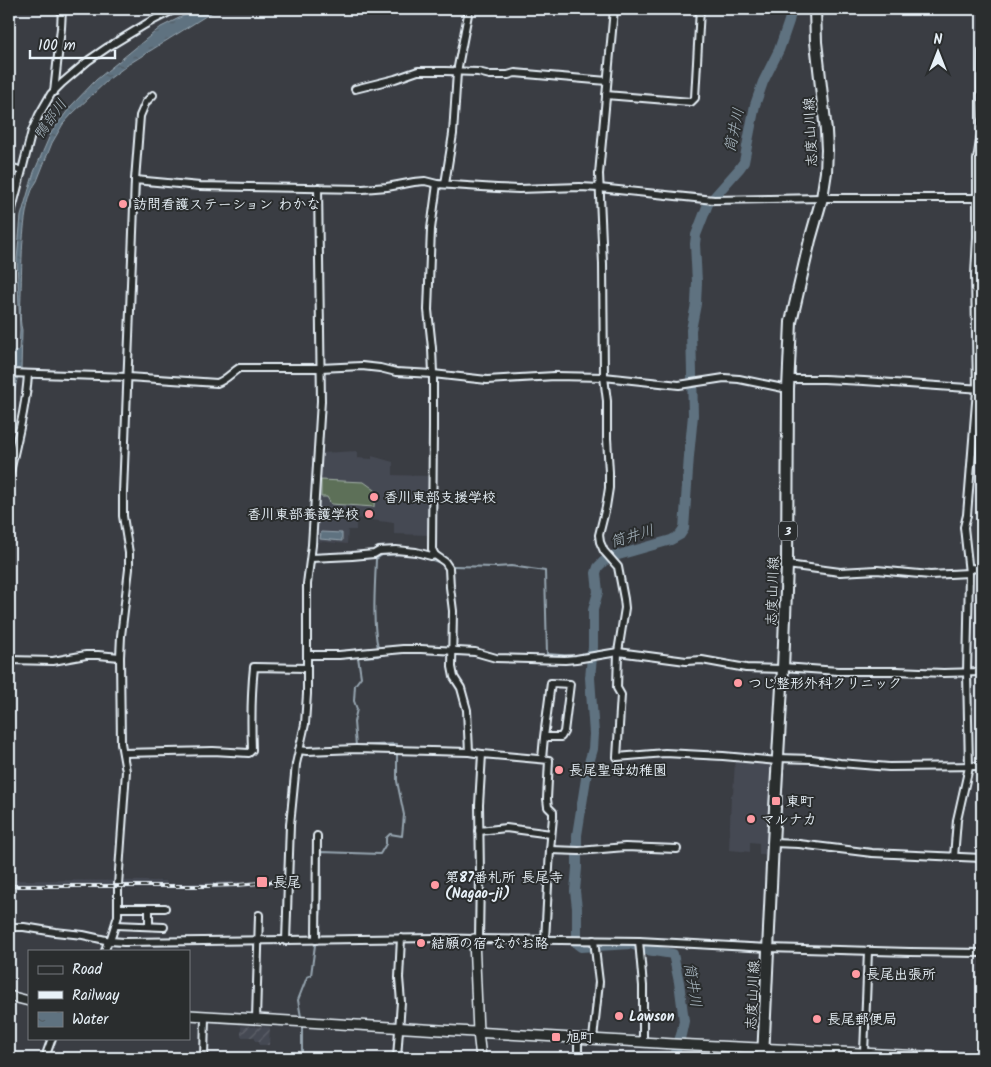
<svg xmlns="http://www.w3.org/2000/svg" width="991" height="1067" font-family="Kalam,'Klee One',sans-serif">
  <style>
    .built { fill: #454852 }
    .industrial { fill: url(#industrial-furrows) }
    .green { fill: #5d7059; stroke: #a2b0a8 }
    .water { fill: url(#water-ripples); stroke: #96a5b0 }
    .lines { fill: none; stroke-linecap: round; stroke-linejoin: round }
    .stream { stroke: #96a5b0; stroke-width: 2 }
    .river { stroke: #5f7280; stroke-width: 10 }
    .street-casing { stroke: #e8f1f8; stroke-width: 10 }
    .secondary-casing { stroke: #e8f1f8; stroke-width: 12 }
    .primary-casing { stroke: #e8f1f8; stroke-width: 14 }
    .street { stroke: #2a2d2e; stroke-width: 6 }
    .secondary { stroke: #2a2d2e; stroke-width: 9 }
    .primary { stroke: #2a2d2e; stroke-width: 10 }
    .rail-casing { stroke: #e8f1f8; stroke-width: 4 }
    .rail { stroke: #2a2d2e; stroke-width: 2; stroke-dasharray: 5.5; stroke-linecap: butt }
    .poi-dot { fill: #ff9aa2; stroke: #2a2d2e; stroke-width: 2 }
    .labels { text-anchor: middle; stroke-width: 4; stroke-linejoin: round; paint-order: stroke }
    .shield { fill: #2a2d2e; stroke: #afb6bb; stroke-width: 1 }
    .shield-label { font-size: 12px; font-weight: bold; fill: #e8f1f8 }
    .street-label { font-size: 14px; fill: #e8f1f8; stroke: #2a2d2e }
    .poi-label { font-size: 14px; font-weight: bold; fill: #e8f1f8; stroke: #2a2d2e; text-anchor: start }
    .water-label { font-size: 15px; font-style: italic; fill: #aab8c2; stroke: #2a2d2e }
  </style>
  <defs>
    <pattern id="industrial-furrows" width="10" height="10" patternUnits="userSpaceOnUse" patternTransform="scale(1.25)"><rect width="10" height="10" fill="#454852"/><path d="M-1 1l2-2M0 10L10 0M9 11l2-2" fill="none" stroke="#60636c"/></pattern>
    <pattern id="water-ripples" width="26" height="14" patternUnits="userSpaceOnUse" patternTransform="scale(1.25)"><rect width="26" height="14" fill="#5f7280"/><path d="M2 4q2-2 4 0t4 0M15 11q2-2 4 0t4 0" fill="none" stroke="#525d65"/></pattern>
  </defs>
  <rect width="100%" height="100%" fill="#3a3d43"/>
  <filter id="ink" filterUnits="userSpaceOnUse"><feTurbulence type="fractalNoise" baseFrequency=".02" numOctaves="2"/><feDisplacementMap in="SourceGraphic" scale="10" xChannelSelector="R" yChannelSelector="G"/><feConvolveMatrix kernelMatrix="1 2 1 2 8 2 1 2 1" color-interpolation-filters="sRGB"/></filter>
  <g filter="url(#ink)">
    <g class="built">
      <polygon points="357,451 357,458 372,459 372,456 393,462 393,475 430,476 430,535 394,534 394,523 356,518 356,530 348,530 347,544 315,541 321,453"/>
      <polygon points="735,760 772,764 774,766 768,855 759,854 759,843 750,842 750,852 729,850 731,795 733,794"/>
      <polygon points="9,880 166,881 167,884 239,881 238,886 205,887 9,888"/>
    </g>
    <polygon class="industrial" points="241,1026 270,1027 269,1045 259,1045 259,1041 255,1041 255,1037 241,1037"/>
    <polygon class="green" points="321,480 364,482 375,490 374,507 331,504 327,497 321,497"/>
    <g class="water">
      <path d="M197,9h20l-88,55 -20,15 -36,34 -10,11 -11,19 -15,38c-16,21 -15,84 -16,111 0,12 -2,27 1,38l-1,41 -4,8 -7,35 2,13 -3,15v-74l3,-3 2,-13 5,-2 1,-20 -3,-71 4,-43 13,-44 17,-39 20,-27 25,-26 65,-53z"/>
      <polygon points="321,532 342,533 342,541 320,539"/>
    </g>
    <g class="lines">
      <g class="stream">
        <polyline points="418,555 444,564"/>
        <polyline points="453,566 496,567 511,566 545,571 547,654 574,656 592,651"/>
        <path d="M378,648c-6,-29 -3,-60 -2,-89l6,-4 24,-1"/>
        <polyline points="378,656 358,657 361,677 355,685 354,701 357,709 354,722 356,746 397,744 397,745"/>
        <polyline points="319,925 321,908 321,852 380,854 386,844 386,838 390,834 402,836 404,815 397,781 397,755"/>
        <polyline points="301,1017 298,1000 307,977 311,975 315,945"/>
        <polyline points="302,1027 302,1058"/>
      </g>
      <polyline class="river" points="677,1058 676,1049 681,1035 684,1021 679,982 673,954 647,950 631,944 581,947 577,944 577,908 575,891 577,868 577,835 588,766 593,749 594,734 590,678 593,647 593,610 598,592 596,573 598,567 604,561 615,556 671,540 680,535 684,529 689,456 693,415 691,330 696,304 697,282 695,244 696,235 708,204 739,169 744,162 755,105 763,82 779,50 789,21 792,9"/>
      <g class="street-casing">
        <g id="street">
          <polyline points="614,9 599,174 603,264 604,377 607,401 607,438 609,472 609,488 606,507 599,535 600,542 604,551 618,567 624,599 625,608 618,652 617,688 621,695 617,757 665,753 723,756 778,761"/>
          <polyline points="355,89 395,79 418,71 445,71 478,72 490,75 508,75 515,73 607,81"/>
          <polyline points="54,92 61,28 62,9"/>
          <polyline points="606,95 691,102 695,98 700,9"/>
          <polyline points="9,166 21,171"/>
          <polyline points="135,180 140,116 146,102 153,95"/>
          <polyline points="437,184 431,229 428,310 432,348 433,374 433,427 432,549 435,555 445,562 449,568 450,587 453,611 452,667 454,677 461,688 467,710 469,752 482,754 479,805 480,875 479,939"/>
          <polyline points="445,184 453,134 457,72 469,9"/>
          <polyline points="9,221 32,131 39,115 51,94 62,83 89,60 108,47 146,24 175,9"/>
          <path d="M9,373l119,4 89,6c9,-3 14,-10 22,-15h81l42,-2 18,2 16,4 37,2 54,6 68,-4 49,1 75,8 45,-7 15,1 49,10"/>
          <polyline points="789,379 824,379 864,381 982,389"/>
          <path d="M9,477c7,-34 17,-68 19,-103"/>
          <polyline points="311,558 352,556 374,554 379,551 396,550 416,552 431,556 435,555"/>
          <polyline points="787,565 840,572 877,570 930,575 969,573"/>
          <polyline points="969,568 982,569"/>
          <polyline points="307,655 339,655 403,649 421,649 475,652 496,658 565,660 576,659 618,652 686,661 702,660 746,668 783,669"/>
          <polyline points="9,660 53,661 86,655 98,655 120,657"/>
          <polyline points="783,667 838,671 897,671 943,673 982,672"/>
          <polyline points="299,750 307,751 356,749 469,752"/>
          <path d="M123,753l90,-2 36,2 3,-3c-1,-28 -1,-55 2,-83l53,1"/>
          <polyline points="482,754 549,760 547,799 548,807 553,812 553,817 550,850 545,940"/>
          <polyline points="778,758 812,759 840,763 889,767 982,766"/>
          <polyline points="542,759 544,737 551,683 570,684 564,732 561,737 544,737"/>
          <polyline points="479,831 506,828 551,834"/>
          <polyline points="773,843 799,844 872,853 982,858"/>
          <polyline points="550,850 579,851 625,847 677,849"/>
          <polyline points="954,857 957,820 969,767 967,673 969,573 964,527 967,515 977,390 975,275 977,237 977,160 982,128 981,88 982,51"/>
          <polyline points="119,908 165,908"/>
          <polyline points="116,925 164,927"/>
          <polyline points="149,926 149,908"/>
          <polyline points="9,927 24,927 55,932 83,935 110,941 124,942 435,938 474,939 639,941 768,948 910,952 982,953"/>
          <polyline points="316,940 317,836"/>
          <polyline points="286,941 290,825 296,764 305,724 307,694 307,584 312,545 321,401 318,188"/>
          <polyline points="639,941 643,986 643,1042"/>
          <polyline points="105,951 107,944 111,938 118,916 118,885 126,771 121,743 120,657 121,636 129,569 129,553 123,516 123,493 135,180 200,186 363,189 387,187 414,182 425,181 437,184 497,188 519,189 580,187 599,188 714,200 822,198 982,198"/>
          <polyline points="256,1019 259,915"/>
          <polyline points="578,1038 578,1058"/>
          <polyline points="593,1039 599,982 594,940"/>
          <polyline points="864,1053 868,951"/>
          <polyline points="47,1058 47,1052 52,1038"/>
          <polyline points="204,1058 205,1016"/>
          <polyline points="397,1058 401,1002 399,978 401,938"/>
          <polyline points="821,1058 821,1051"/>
        </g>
      </g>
      <g class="secondary-casing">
        <g id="secondary">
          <polyline points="474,939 478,1032 481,1058"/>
          <polyline points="9,996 29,1001"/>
          <polyline points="189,1015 674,1044 944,1057 982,1058"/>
        </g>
      </g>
      <g class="primary-casing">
        <polyline id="primary" points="763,1058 773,843 783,669 787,565 788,389 791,322 810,240 822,198 826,172 827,150 826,131 816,42 815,9"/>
      </g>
      <use href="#street" class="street"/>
      <use href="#secondary" class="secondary"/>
      <use href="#primary" class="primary"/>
      <g class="rail-casing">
        <polyline id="rail" points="9,886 207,886 238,885 281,881"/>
      </g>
      <use href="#rail" class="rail"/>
    </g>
  </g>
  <g class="poi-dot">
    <circle cx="123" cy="204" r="5"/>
    <circle cx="374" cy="497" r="5"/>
    <circle cx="369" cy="514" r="5"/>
    <circle cx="738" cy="683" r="5"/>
    <circle cx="559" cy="770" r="5"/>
    <rect x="771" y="796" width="10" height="10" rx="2.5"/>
    <circle cx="751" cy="819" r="5"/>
    <rect x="256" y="876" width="12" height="12" rx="2.5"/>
    <circle cx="435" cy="885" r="5"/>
    <circle cx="421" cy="943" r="5"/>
    <circle cx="856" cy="974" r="5"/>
    <circle cx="619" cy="1016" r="5"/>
    <circle cx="817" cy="1019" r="5"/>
    <rect x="551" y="1032" width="10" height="10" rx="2.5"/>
  </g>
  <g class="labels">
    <rect class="shield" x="779" y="521.5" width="18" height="19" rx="4"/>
    <g class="shield-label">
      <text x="788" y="535">3</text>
    </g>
    <g class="street-label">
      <text transform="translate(810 132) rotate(-93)" y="5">志度山川線</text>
      <text transform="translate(772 591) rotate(-88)" y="5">志度山川線</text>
      <text transform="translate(752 995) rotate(-87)" y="5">志度山川線</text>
    </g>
    <g class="poi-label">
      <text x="133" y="209">訪問看護ステーション わかな</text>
      <text x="384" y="502">香川東部支援学校</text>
      <text x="359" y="519" text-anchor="end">香川東部養護学校</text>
      <text x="748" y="688">つじ整形外科クリニック</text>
      <text x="569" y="775">長尾聖母幼稚園</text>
      <text x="786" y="806">東町</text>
      <text x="761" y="824">マルナカ</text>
      <text x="445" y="882">第87番札所 長尾寺<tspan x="445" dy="16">(Nagao-ji)</tspan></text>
      <text x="273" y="887">長尾</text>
      <text x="431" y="948">結願の宿 ながお路</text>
      <text x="866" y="979">長尾出張所</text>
      <text x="629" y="1021">Lawson</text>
      <text x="827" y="1024">長尾郵便局</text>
      <text x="566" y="1042">旭町</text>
    </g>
    <g class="water-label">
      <text transform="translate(50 119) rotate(-54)" y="5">鴨部川</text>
      <text transform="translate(734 130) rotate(-78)" y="5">筒井川</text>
      <text transform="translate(632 536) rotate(-17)" y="5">筒井川</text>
      <text transform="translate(693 985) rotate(81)" y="5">筒井川</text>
    </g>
  </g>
  <rect width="991" height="1067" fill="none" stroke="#2a2d2e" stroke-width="30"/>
  <rect x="15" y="15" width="961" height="1037" fill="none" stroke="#e8f1f8" stroke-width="2" filter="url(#ink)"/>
  <rect x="28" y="950" width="162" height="90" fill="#2a2d2e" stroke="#767b7f"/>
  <rect x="38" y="966" width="25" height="8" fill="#2a2d2e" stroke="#767b7f"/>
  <text x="72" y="974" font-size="15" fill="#e8f1f8">Road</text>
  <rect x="38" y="991" width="25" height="8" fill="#e8f1f8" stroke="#767b7f"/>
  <text x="72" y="1000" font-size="15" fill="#e8f1f8">Railway</text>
  <rect x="38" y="1012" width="25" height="15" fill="url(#water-ripples)" stroke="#767b7f"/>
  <text x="72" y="1024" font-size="15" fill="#e8f1f8">Water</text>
  <g transform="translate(938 52)" stroke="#2a2d2e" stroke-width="4" paint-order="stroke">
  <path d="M0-4L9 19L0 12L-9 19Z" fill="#e8f1f8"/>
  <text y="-8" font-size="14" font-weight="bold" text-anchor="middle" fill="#e8f1f8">N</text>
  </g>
  <path d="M30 50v8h85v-8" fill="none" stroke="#e8f1f8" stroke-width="2.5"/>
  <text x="38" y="50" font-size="15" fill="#e8f1f8" stroke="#2a2d2e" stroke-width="4" paint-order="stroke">100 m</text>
</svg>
